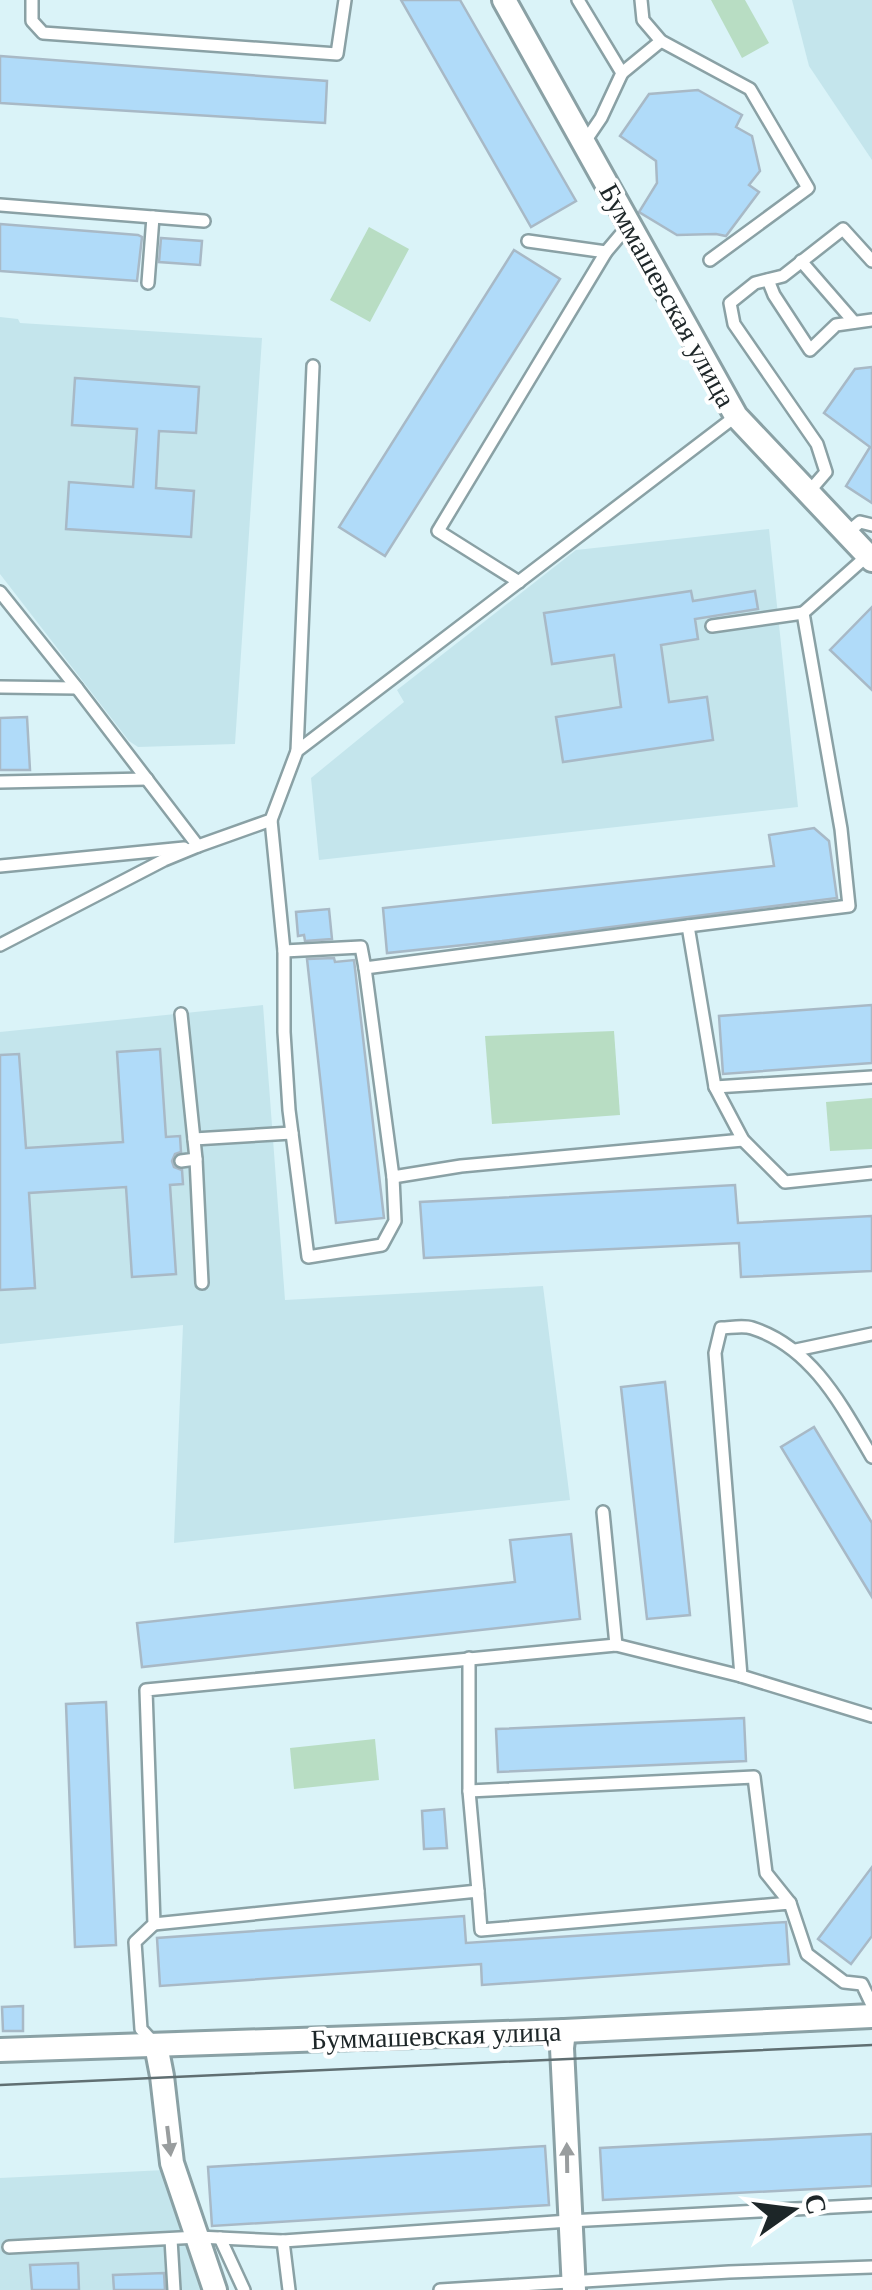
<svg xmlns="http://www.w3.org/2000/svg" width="872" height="2290" font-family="'Times New Roman',serif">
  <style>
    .built { fill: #c4e5ec }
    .green { fill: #b8ddc3 }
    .building { fill: #b0dbf9; stroke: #a8b9c6; stroke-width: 2.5 }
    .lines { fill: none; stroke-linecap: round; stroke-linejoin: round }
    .lane-casing { stroke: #8aa1a5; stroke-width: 16 }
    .street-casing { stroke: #8aa1a5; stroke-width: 28 }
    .lane { stroke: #fff; stroke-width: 11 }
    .street { stroke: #fff; stroke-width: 22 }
    .tram { stroke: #606f72; stroke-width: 2.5 }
    .oneway { fill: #999d9e }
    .labels { text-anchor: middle; stroke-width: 8; stroke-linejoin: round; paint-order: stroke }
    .street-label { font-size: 28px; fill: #1d2628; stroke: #fff }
  </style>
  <rect width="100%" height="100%" fill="#daf3f8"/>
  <g class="built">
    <polygon points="792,0 872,0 872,160 809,66"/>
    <polygon points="0,317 18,319 20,323 262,338 235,744 138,747 129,741 0,574"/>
    <polygon points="769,529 798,807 319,860 311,778 404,702 397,690 576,550"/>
    <polygon points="263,1005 285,1300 543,1286 570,1500 174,1543 183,1325 0,1344 0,1032"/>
    <polygon points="165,2170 203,2290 0,2290 0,2178"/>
  </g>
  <g class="green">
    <polygon points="711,0 745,0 769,43 742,58"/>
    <polygon points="369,227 409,249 370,322 330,300"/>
    <polygon points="614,1031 620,1115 492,1124 485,1036"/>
    <polygon points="872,1098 872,1149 830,1151 826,1102"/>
    <polygon points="375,1739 379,1780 294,1789 290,1748"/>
  </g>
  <g class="building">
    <polygon points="401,0 460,0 576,201 531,227"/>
    <polygon points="0,56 327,81 325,123 0,103"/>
    <polygon points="698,90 742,115 736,127 752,136 760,171 749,185 759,192 726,236 716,234 677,235 639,212 657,183 656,161 620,136 649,94"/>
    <polygon points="0,224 138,235 142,237 137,281 0,271"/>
    <polygon points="161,238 202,241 200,265 159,262"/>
    <polygon points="514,250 560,279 385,556 339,527"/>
    <polygon points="872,367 872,503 846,486 870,447 824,413 855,369"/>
    <polygon points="75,378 199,387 196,433 159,431 156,488 194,491 191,537 66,529 69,482 133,487 137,429 72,425"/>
    <polygon points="691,591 693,601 755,591 758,609 695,619 698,639 661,645 669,702 707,697 713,740 563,762 556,717 621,707 614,655 552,664 544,613"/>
    <polygon points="872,607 872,690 830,650"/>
    <polygon points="27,717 30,770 0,770 0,718"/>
    <polygon points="814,828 829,841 837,898 502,941 387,953 383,908 774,866 769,835"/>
    <polygon points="329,909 332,939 305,941 304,935 298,936 296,912"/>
    <polygon points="334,958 335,962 354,960 384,1218 336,1223 307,959"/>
    <polygon points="872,1005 872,1063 723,1074 719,1016"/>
    <polygon points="160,1049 166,1137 180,1136 181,1152 175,1154 172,1161 174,1167 182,1170 183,1184 170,1185 176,1274 132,1277 126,1187 29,1193 35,1288 0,1290 0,1055 19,1054 26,1148 123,1142 117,1052"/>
    <polygon points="735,1185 738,1223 872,1216 872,1271 741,1277 739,1243 424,1258 420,1202"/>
    <polygon points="665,1382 690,1615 647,1619 621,1387"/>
    <polygon points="814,1427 872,1523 872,1597 781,1447"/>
    <polygon points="571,1534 580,1619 142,1667 137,1623 515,1582 510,1540"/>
    <polygon points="106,1702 116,1945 75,1947 66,1704"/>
    <polygon points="744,1718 746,1761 498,1772 496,1729"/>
    <polygon points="444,1809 447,1848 424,1849 422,1811"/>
    <polygon points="872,1867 872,1936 851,1964 818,1939"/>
    <polygon points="464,1916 466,1943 786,1922 789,1964 482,1985 481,1964 160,1986 157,1938"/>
    <polygon points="23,2006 23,2031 3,2031 2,2007"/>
    <polygon points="872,2134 872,2186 603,2200 600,2148"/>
    <polygon points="545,2146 549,2205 212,2226 208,2167"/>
    <polygon points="78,2263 79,2290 32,2290 30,2265"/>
    <polygon points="164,2273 165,2290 114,2290 113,2275"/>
  </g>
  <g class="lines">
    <g class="lane-casing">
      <g id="lane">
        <polyline points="32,0 32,21 43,33 337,54 345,0"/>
        <polyline points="578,0 622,73 601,118 584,143"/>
        <polyline points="641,0 643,20 661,41 750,89 808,188 710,260"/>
        <polyline points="622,73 661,41"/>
        <polyline points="0,205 204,221"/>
        <polyline points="528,241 606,252"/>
        <polyline points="801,261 854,322"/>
        <polyline points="768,280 774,295 810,350 836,325 872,320"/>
        <polyline points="148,283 153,217"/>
        <polyline points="807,494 826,472 817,444 734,324 730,303 755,283 783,276 843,229 872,261"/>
        <polyline points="847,533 860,522 872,525"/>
        <polyline points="519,582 438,531 606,252 628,226"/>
        <polyline points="0,592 77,688 198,846 271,820 297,751 736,416"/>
        <polyline points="712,626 803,613"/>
        <polyline points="0,687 77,688"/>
        <polyline points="297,751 313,366"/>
        <polyline points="0,782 147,779"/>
        <polyline points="271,820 284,951 361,947 365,968 688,926 715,1087 743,1140 785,1182 872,1173"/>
        <polyline points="0,866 184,848"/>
        <polyline points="688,926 849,906 841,829 803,613 867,556"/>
        <polyline points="0,945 164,860 198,846"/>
        <polyline points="284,951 284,1032 289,1110 308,1257 382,1245 395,1221 393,1177"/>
        <polyline points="365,968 393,1177 461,1166 743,1140"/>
        <polyline points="181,1014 196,1159 181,1161"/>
        <polyline points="715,1087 872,1077"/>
        <polyline points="194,1139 292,1133"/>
        <polyline points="196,1159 202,1283"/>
        <polyline points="796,1350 872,1334"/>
        <path d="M872,1457c-30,-51 -60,-110 -120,-129 -9,-3 -22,0 -31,0l-6,25 26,323 131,40"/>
        <polyline points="603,1512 616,1645"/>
        <polyline points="469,1658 469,1791 754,1777 766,1873 790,1903"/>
        <polyline points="469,1791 478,1891"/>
        <polyline points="154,1924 478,1891 481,1930 790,1903 807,1954 844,1982 862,1984 872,2005"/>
        <polyline points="153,2042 141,2029 135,1942 154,1924 146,1690 616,1645 741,1676"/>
        <polyline points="220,2238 244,2290"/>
        <polyline points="171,2239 174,2290"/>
        <polyline points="283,2241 289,2290"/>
        <polyline points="9,2247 198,2237 283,2241 569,2221 872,2205"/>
        <polyline points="440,2290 729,2272 872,2267"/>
      </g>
    </g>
    <g class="street-casing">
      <g id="street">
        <polyline points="504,0 736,416 872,560"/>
        <polyline points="564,2031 562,2048 574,2290"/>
        <polyline points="156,2045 162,2076 172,2163 215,2290"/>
        <polyline points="0,2050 564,2031 872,2016"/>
      </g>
    </g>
    <use href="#lane" class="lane"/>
    <use href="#street" class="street"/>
    <polyline class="tram" points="0,2085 872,2045"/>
  </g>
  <defs><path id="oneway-solid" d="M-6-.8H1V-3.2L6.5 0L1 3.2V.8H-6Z" transform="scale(2.5)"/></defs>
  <g class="oneway">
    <use href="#oneway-solid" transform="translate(169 2141) rotate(83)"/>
    <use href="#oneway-solid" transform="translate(567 2158) rotate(-91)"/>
  </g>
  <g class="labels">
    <g class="street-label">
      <text transform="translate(668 295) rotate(61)" y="10">Буммашевская улица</text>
      <text transform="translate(436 2035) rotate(-2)" y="10">Буммашевская улица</text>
    </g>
  </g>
  <g transform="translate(792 2210) rotate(76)" stroke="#ffffff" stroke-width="8" paint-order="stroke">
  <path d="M0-8L18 38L0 25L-18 38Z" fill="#1d2628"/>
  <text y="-15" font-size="28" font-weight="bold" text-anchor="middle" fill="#1d2628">С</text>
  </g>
</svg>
